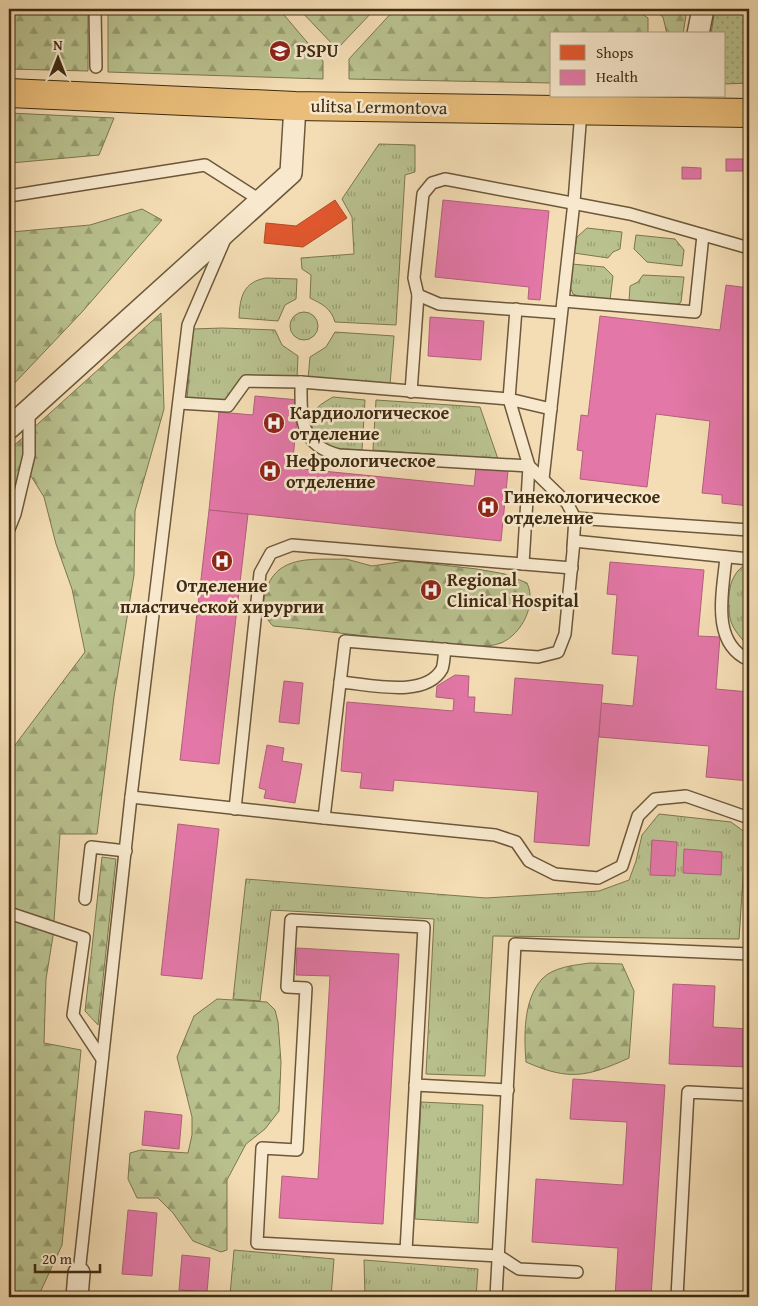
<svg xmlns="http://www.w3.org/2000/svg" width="758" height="1306" font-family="'Gentium Book Plus',serif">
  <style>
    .grass { fill: url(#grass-tufts); stroke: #7c7650 }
    .forest { fill: url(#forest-firs); stroke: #7c7650 }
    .park { fill: url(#park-dots); stroke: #7c7650 }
    .shops { fill: #e4572e; stroke: #b24a25 }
    .health { fill: #e377a8; stroke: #b2607b }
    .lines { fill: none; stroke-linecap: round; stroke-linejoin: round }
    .service-casing { stroke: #6c583a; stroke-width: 14 }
    .minor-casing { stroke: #6c583a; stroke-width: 24 }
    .primary-casing { stroke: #3e2b11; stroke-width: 30 }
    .service { stroke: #f8e9ce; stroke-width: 11 }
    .minor { stroke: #f8e9ce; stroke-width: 21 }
    .primary { stroke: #eabe7a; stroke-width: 28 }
    .labels { text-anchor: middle; stroke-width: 5; stroke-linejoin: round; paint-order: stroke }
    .poi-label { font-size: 18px; font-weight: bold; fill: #3e2b11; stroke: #f8e9ce; text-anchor: start }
    .street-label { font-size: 18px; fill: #3e2b11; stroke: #f8e9ce }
  </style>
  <defs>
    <pattern id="grass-tufts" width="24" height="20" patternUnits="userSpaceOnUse" patternTransform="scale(1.25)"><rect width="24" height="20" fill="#b9c28f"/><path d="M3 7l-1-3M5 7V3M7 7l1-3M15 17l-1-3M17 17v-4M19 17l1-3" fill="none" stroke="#989e73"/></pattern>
    <pattern id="forest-firs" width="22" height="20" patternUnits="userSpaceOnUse" patternTransform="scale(1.25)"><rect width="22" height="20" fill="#b9c28f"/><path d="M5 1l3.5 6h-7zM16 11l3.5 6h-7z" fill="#989e73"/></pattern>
    <pattern id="park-dots" width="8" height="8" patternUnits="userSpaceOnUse" patternTransform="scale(1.25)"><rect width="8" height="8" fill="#b9c28f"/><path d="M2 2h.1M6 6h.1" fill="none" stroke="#989e73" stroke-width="1.8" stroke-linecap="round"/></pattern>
  </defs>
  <rect width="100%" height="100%" fill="#f4ddb4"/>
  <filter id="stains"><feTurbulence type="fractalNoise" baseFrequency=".004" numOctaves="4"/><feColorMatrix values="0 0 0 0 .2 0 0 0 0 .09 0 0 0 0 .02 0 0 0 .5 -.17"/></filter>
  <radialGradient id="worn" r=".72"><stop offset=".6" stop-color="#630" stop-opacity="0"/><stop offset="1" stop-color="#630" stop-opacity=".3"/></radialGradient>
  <g class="grass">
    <path d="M379,144l36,1v27l-10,3 -9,150 -61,-3c-4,-14 -13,-18 -25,-24l1,-23 -9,-6 -1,-11 53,-4 -2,-37 -10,-18z"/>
    <polygon points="587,228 622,232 620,249 613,252 608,258 574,253 577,237"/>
    <polygon points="636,235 675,239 684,250 682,266 647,262 634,249"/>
    <polygon points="572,264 604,267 613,276 610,300 581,297 573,294 570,287"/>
    <polygon points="643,275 684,277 681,302 677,305 629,301 630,286 638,282"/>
    <path d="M266,278l31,1 -1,20 -11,6 -7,16 -39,-3c1,-21 4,-36 27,-40z"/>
    <circle cx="304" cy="326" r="14"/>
    <polygon points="222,328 275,330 282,345 298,356 297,378 247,377 222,403 187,399 193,329"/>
    <polygon points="335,332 394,336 390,385 308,379 310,357 326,347"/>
    <path d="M333,397l32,3 -3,50c-12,-1 -26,0 -36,-5 -14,-6 -19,-25 -9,-37 5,-5 11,-8 16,-11z"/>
    <polygon points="376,400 480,407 498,459 373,450"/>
    <path d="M745,565l4,1v81c-7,-8 -17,-18 -19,-29 -3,-19 -2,-43 15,-53z"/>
    <polygon points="659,814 731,822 746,833 739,939 493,936 485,1076 426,1074 434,919 271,910 260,1001 233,999 246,879 486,898 599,891 629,880 636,861 642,835"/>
    <polygon points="421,1102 483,1105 478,1223 415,1219"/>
    <polygon points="234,1250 334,1259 331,1297 230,1295"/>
    <polygon points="364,1260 478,1269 476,1297 365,1297"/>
  </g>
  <g class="forest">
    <polygon points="9,9 88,9 88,71 9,69"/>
    <polygon points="108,9 279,9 323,61 323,79 108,72"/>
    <polygon points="299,9 375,9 337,49"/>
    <polygon points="395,9 635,9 648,18 648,34 552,34 552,83 349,79 349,59"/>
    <polygon points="653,9 687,9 683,34 667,34 663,17"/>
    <polygon points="9,113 114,118 99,155 11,163 11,193 9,193"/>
    <polygon points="142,209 162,220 82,312 9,389 9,216 11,232 90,225"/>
    <polygon points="161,313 164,409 135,511 134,575 114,697 97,834 60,834 53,936 46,979 44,1043 81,1050 62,1245 38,1297 9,1297 9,753 85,652 72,589 56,544 44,497 31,476 9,494 9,450"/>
    <path d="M346,559l26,7 34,-5 71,8 28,5 22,9c10,21 -5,51 -26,60 -16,6 -38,2 -54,1 -58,-4 -116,-13 -174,-18 -8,-8 -11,-17 -9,-28 9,-45 47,-38 82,-39z"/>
    <polygon points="102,857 116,859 98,1025 85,1011"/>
    <path d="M590,963l32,1 12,27 -5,67c-42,19 -60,23 -103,4 -2,-26 -3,-62 16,-83 11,-12 33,-14 48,-16z"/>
    <polygon points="217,999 267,1002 275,1010 278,1022 281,1062 279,1111 265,1129 246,1144 227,1180 227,1250 221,1252 193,1241 173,1213 158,1198 137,1198 128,1179 130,1153 141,1150 188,1153 192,1135 192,1117 177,1057 194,1016"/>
  </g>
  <polygon class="park" points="715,9 749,9 749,83 724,84 724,34 711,34"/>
  <polygon class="shops" points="335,200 347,218 303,247 264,243 266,223 296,226"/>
  <g class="health">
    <rect x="726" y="159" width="18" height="12"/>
    <polygon points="682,167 701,168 701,179 682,179"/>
    <polygon points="443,200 549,211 540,300 528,299 529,287 435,277"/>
    <polygon points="726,285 749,288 749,506 722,503 722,495 702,493 710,421 656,414 647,487 580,479 583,451 577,450 581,415 588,416 600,316 720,330"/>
    <polygon points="430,317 484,321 481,360 428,356"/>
    <polygon points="255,396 299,400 292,468 474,486 476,468 508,471 501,541 209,510 219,412 253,415"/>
    <polygon points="209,510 248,514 219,764 180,760"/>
    <polygon points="610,562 704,570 698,636 720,637 716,689 749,692 749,781 706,777 709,746 599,737 601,703 633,706 638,656 612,654 617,595 607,594"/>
    <polygon points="455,675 469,676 468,697 475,697 474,712 512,715 515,678 603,685 589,846 534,842 538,792 394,780 393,791 360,788 362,773 341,771 347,702 453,711 454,699 436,697 437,686"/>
    <polygon points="284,681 303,683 299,724 279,722"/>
    <polygon points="267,745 284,748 282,761 302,764 295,803 264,798 266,790 259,788"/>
    <polygon points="178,824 219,829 202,979 161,975"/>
    <polygon points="652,840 677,842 675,876 650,875"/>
    <polygon points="684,849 722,852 721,875 683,873"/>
    <polygon points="297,948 399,954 383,1224 279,1218 282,1176 318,1179 330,976 296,975"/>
    <polygon points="673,984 715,986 713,1027 749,1029 749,1067 669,1064"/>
    <polygon points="573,1079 665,1085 651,1297 615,1297 618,1248 532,1242 536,1179 623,1185 627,1122 570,1119"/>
    <polygon points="145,1111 182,1115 179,1149 142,1145"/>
    <polygon points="128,1210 157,1213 152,1276 122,1274"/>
    <polygon points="182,1255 210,1258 207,1292 179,1290"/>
  </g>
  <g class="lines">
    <g class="service-casing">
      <g id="service">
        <polyline points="95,9 96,67"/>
        <polyline points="9,196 205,165 260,200"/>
        <polyline points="563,301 695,312 703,235"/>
        <polyline points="516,309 509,399 529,466 523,564"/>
        <polyline points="561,313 439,304 418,295 414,278 423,194 432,183 445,179 630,214 749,248"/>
        <path d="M301,382c0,35 -2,63 38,73l190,11 38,37 8,15 -2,30"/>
        <polyline points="411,392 418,295"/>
        <polyline points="179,403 228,406 246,381 301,382 509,399 551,409"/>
        <polyline points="543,479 574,202 581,111"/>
        <polyline points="575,518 749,530"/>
        <polyline points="9,529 15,514 29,455 29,410"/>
        <path d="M726,557c-3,34 -16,86 23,103"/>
        <path d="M340,682c29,2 85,17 102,-13 2,-5 2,-14 3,-20"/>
        <polyline points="131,797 324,818 345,641 538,657 558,652 565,634 574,541 749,559"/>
        <polyline points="235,809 260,573 271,553 292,545 572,568"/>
        <polyline points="324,818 495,835 516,842 529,861 555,874 598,878 622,866 638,816 655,799 686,796 749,818"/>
        <polyline points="85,899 91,847 126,851"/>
        <polyline points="9,913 84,938 73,1015 102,1059"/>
        <polyline points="415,1085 508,1090"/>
        <polyline points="406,1251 424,927 291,920 287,987 306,988 297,1150 262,1148 257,1243 499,1256 519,1269 577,1272"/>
        <polyline points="79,1273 131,797 188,325 225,239"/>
        <polyline points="496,1297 515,944 749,954"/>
        <polyline points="677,1297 688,1092 749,1095"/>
      </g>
    </g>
    <g class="minor-casing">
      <g id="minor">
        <polyline points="698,34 703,9"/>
        <polyline points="9,428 291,173 295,106"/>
        <polyline points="77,1297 79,1273"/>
      </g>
    </g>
    <g class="primary-casing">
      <polyline id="primary" points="9,93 295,106 749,113"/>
    </g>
    <use href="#service" class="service"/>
    <use href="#minor" class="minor"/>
    <use href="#primary" class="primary"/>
  </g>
  <defs>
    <g id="university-disc" transform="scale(1.125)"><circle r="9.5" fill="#8f2418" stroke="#f8e9ce"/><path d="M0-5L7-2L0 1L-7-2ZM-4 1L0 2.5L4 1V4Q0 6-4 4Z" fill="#fff"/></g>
    <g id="hospital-disc" transform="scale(1.125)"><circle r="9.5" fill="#8f2418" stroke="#f8e9ce"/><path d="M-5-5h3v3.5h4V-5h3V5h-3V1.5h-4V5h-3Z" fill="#fff"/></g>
  </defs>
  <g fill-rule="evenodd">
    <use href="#university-disc" x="280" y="51"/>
    <use href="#hospital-disc" x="274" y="423"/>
    <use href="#hospital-disc" x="270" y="471"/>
    <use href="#hospital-disc" x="488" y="507"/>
    <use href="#hospital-disc" x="222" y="561"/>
    <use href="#hospital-disc" x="431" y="590"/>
  </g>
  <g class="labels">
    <g class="poi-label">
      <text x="296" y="57">PSPU</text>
      <text x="290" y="419">Кардиологическое<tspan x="290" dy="21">отделение</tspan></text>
      <text x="286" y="467">Нефрологическое<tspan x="286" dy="21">отделение</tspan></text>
      <text x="504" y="503">Гинекологическое<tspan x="504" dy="21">отделение</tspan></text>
      <text x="447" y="586">Regional<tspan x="447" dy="21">Clinical Hospital</tspan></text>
      <text x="222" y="592" text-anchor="middle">Отделение<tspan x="222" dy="21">пластической хирургии</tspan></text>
    </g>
    <g class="street-label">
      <text transform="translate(379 107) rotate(1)" y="6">ulitsa Lermontova</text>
    </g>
  </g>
  <rect width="758" height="1306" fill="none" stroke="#f4ddb4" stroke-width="30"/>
  <rect x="10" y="10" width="738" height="1286" fill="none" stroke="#3e2b11" stroke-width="2.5"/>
  <rect x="15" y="15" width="728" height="1276" fill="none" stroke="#3e2b11"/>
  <rect x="550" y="32" width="175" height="65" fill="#f8e9ce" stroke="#ae9d82"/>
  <rect x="560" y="45" width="25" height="15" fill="#e4572e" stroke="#ae9d82"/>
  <text x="596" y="58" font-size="15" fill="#3e2b11">Shops</text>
  <rect x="560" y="70" width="25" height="15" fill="#e377a8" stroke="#ae9d82"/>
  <text x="596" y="82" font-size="15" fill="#3e2b11">Health</text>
  <g transform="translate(58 58)" stroke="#f8e9ce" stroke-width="4" paint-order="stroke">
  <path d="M0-4L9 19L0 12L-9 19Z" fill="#3e2b11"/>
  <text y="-8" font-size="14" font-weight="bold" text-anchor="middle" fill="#3e2b11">N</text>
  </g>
  <path d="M35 1264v8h65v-8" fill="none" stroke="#3e2b11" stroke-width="2.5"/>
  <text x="42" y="1264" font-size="15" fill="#3e2b11" stroke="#f8e9ce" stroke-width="4" paint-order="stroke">20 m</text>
  <rect width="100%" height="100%" filter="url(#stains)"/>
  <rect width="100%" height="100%" fill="url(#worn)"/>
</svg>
